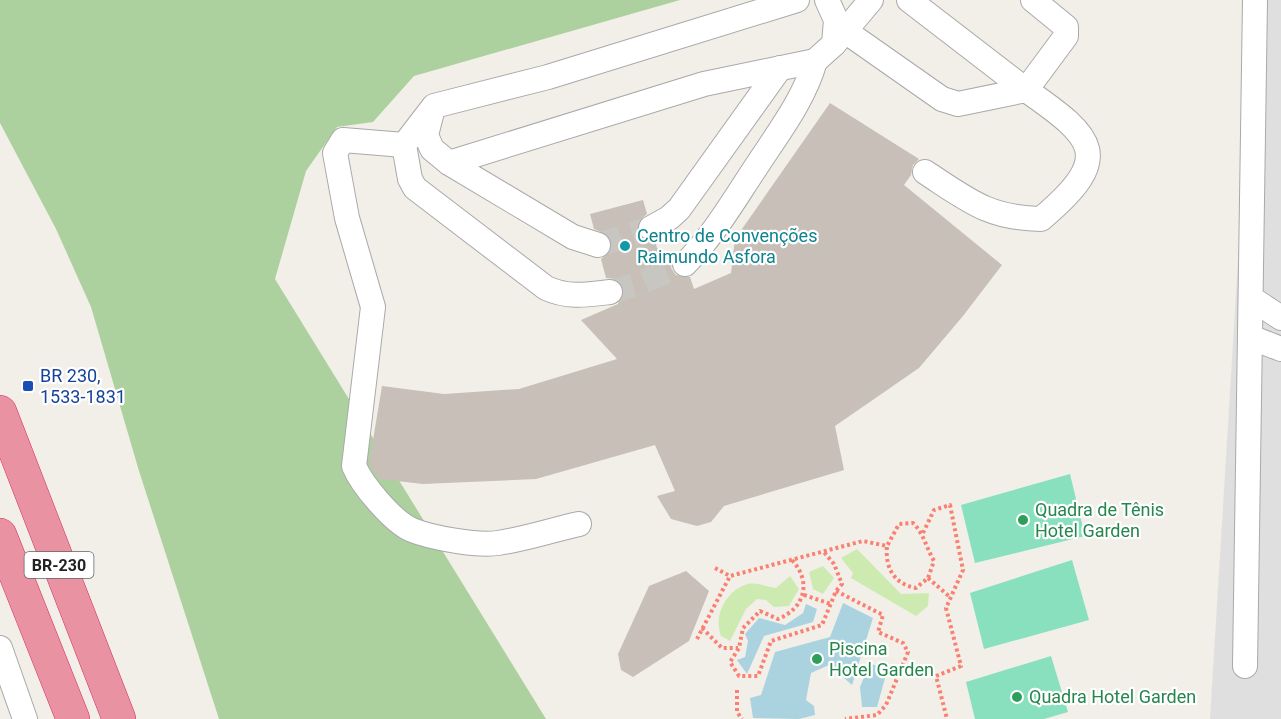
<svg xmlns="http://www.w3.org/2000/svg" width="1281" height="719" font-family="Roboto,sans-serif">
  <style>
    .residential { fill: #e0dfdf }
    .grass { fill: #cdebb0 }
    .forest { fill: #add19e }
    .pitch { fill: #88e0be }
    .water { fill: #aad3df }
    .building { fill: #c7bfb8 }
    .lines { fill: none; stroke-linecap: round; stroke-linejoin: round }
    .minor-tunnel { stroke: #c8c6c1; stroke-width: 24; stroke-dasharray: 24 12; stroke-linecap: butt }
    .minor-casing { stroke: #a9a9a9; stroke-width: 26 }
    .highway-casing { stroke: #dc2a67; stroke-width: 34 }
    .path { stroke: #fa8072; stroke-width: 4; stroke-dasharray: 3 3; stroke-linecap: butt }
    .minor { stroke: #fff; stroke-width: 24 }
    .highway { stroke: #e892a2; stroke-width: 33 }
    .culture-dot { fill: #0f9aa8; stroke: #fff; stroke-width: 2 }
    .transit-dot { fill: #1a4fb4; stroke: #fff; stroke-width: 2 }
    .leisure-dot { fill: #2e9e5b; stroke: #fff; stroke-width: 2 }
    .labels { text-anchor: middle; stroke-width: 4.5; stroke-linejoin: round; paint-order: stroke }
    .shield { fill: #fff; stroke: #646464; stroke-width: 1.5 }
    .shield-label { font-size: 16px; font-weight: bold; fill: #222 }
    .culture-label { font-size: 18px; fill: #0d838f; stroke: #fff; text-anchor: start }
    .transit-label { font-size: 18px; fill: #164399; stroke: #fff; text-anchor: start }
    .leisure-label { font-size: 18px; fill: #27864d; stroke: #fff; text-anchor: start }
  </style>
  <rect width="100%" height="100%" fill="#f2efe9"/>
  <polygon class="residential" points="1254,0 1281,0 1281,719 1210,719"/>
  <g class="grass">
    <polygon points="857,549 901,594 929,593 928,606 916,616 851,578 853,573 841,558"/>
    <polygon points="823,566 834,578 823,594 813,589 809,572"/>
    <path d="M790,576l9,13 -10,17 -15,1 -8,-7 -9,-1 -11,10 -16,32 -9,-5c-8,-20 5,-46 27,-52 8,-2 20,3 28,4z"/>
  </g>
  <polygon class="forest" points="0,0 680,0 414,76 373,122 337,127 306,171 275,279 546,719 219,719 139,471 91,307 56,229 0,123"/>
  <g class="pitch">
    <polygon points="1070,474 1085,536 975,563 961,505"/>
    <polygon points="1072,560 1089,620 984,649 970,593"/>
    <polygon points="1051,656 1068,712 1044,719 975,719 966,682"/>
  </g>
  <g class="water">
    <polygon points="843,603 873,618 852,685 829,665 811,673 806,700 814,706 815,715 799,719 753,718 750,698 761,695 775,652 830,637"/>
    <polygon points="806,604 817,609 813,622 764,636 747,674 737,660 745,657 748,641 745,634 759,618 785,625 803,613"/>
    <polygon points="870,663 887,671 877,707 862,707 860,687"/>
  </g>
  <g class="building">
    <polygon points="830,103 919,159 913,165 911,175 904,185 1002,265 963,316 919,368 835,426 844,470 724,506 711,522 697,526 671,519 657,496 675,491 655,445 536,479 423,484 379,479 369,464 382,386 444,394 519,389 617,359 581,320 618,304 624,291 616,279 606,278 601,259 611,250 612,241 608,235 594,229 590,214 643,200 647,214 639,221 638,234 644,240 655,241 657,248 673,257 671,268 676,275 690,277 694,289 731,273 735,239"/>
    <polygon points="686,571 709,591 689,641 633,677 621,670 618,654 649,586"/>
  </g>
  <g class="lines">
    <g class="minor-tunnel">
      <polyline points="598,245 651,228"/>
      <polyline points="610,292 635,285 685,264"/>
    </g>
    <g class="minor-casing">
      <g id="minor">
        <polyline points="827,0 836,20 834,44"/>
        <polyline points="909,0 1026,90 1066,36 1066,27 1033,0"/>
        <path d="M845,31l97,68 16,5 68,-14c69,48 89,67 15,129 -53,-1 -73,-19 -116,-47"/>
        <polyline points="433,108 426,135 432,149 449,163 573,237 598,245"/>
        <path d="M404,145l-61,-5 -8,13 12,65 26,89 -19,159c8,19 39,56 58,64 20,8 65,16 86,13 27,-4 54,-13 81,-19"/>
        <polyline points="449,163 704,84 815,61 834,44 871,0"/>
        <polyline points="651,228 669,218 679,209 780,68"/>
        <path d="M685,264c29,-29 49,-64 71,-97 22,-34 48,-67 59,-106"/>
        <path d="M610,292c-24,3 -42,6 -64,-4l-131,-100 -5,-9 -6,-34 30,-39 114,-29 249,-77"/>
        <polyline points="1251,298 1281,318"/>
        <polyline points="1250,337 1281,349"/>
        <polyline points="0,648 25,719"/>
        <polyline points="1245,666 1255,0"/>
      </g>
    </g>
    <g class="highway-casing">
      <g id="highway">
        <polyline points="0,412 119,719"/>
        <polyline points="0,535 73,719"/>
      </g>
    </g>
    <g class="path">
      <polyline points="923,533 934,510 950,505 963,570 946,608 961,666 936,676 947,719"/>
      <path d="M792,560c20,22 13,48 -14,59l-18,-8 -17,17 -4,20 -9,14 9,14h19l13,-35 51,-16 14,-34 6,-7 -8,-20 -11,-13"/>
      <path d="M715,568l15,8 133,-35 24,5c-2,22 7,38 29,42l12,-10 6,-17c-8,-14 -10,-27 -21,-38l-14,1 -12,22"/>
      <polyline points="928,578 950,597"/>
      <polyline points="836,591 883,615 878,632 903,643 908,652 886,705 877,715 845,719"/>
      <polyline points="804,595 831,604"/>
      <polyline points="702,628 722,648 738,648"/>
      <polyline points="697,639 730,576"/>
      <polyline points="737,690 737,712 742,719"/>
    </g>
    <use href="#minor" class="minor"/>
    <use href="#highway" class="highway"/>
  </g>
  <circle class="culture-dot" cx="625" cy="246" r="6"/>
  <rect class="transit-dot" x="22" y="380" width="12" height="12" rx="3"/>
  <g class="leisure-dot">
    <circle cx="1023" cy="520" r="6"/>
    <circle cx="817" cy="659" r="6"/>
    <circle cx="1017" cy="697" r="6"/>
  </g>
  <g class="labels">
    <rect class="shield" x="24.5" y="552" width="69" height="26" rx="4.5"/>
    <g class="shield-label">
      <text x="59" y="571">BR-230</text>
    </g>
    <g class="culture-label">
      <text x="637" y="242">Centro de Convenções<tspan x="637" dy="21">Raimundo Asfora</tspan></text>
    </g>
    <g class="transit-label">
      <text x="40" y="382">BR 230,<tspan x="40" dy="21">1533-1831</tspan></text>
    </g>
    <g class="leisure-label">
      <text x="1035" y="516">Quadra de Tênis<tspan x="1035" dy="21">Hotel Garden</tspan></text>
      <text x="829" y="655">Piscina<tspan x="829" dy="21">Hotel Garden</tspan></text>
      <text x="1029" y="703">Quadra Hotel Garden</text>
    </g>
  </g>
</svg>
